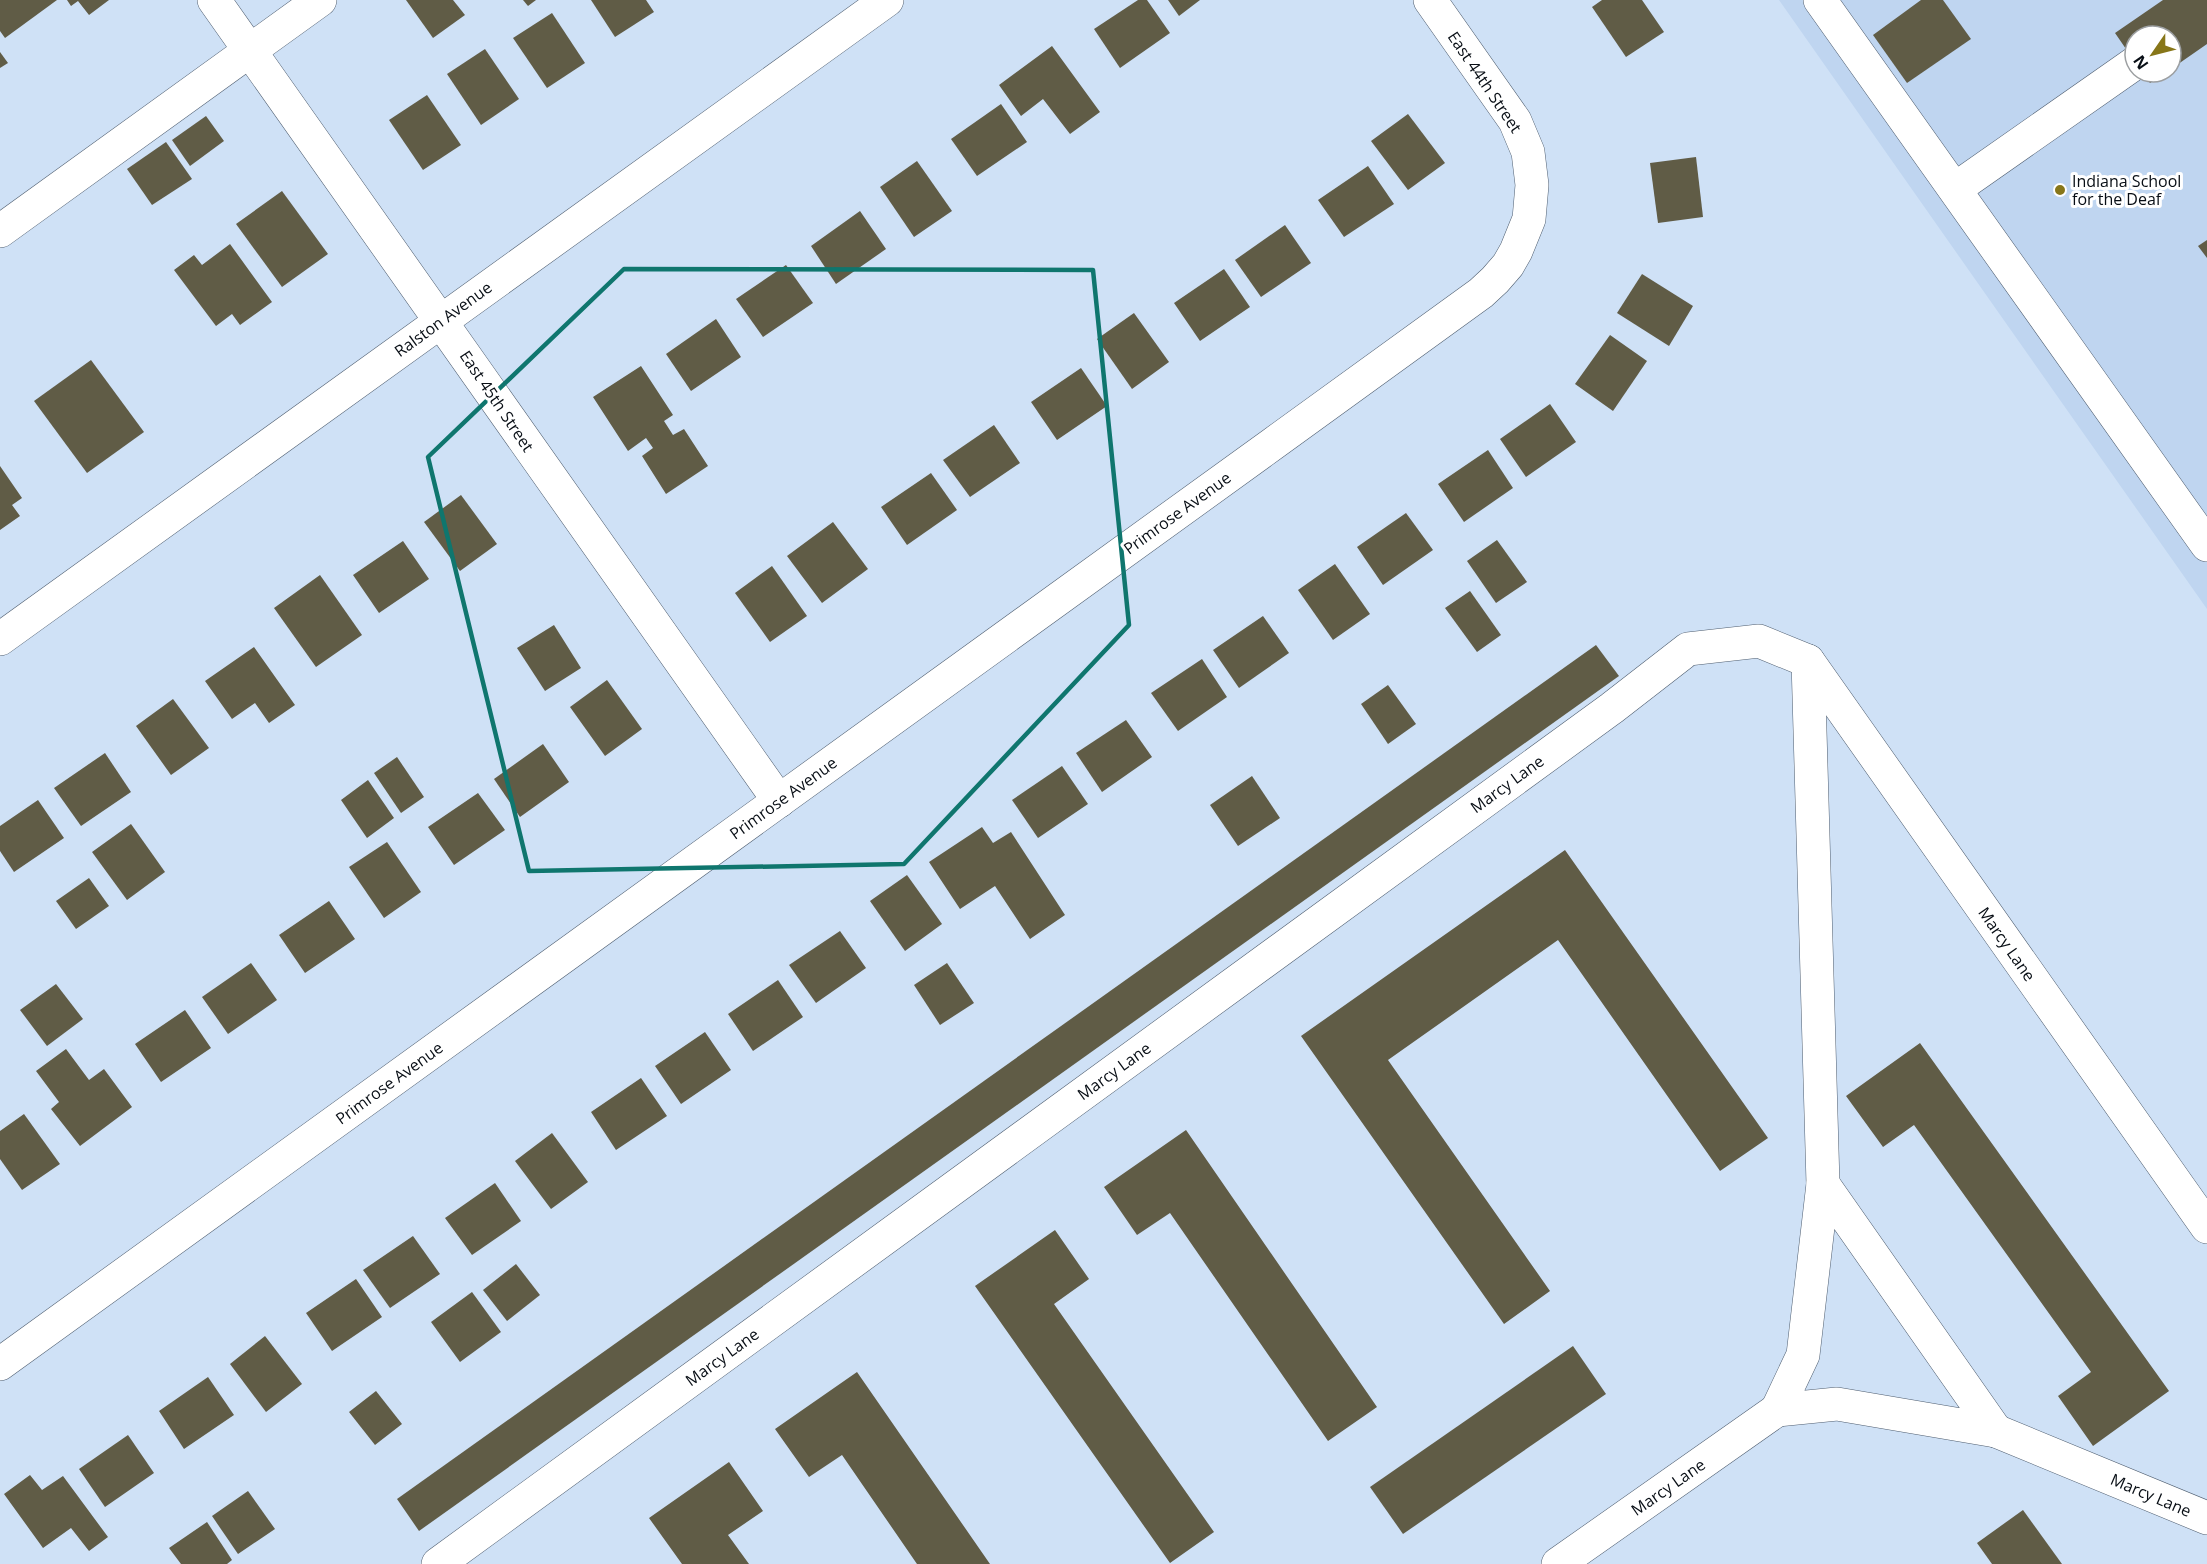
<svg xmlns="http://www.w3.org/2000/svg" width="2207" height="1564" font-family="'Open Sans',sans-serif">
  <style>
    .built { fill: #bfd5f0; fill-rule: evenodd }
    .building { fill: #605c46 }
    .lines { fill: none; stroke-linecap: round; stroke-linejoin: round }
    .minor-casing { stroke: #4f5e70; stroke-width: 34 }
    .minor { stroke: #fff; stroke-width: 33 }
    .marked { fill: none; stroke: #0f766e; stroke-width: 4.5; stroke-linejoin: round }
    .poi-dot { fill: #877619; stroke: #fff; stroke-width: 2 }
    .labels { text-anchor: middle; stroke-width: 6; stroke-linejoin: round; paint-order: stroke }
    .street-label { font-size: 16px; fill: #080e15; stroke: #fff }
    .poi-label { font-size: 16px; fill: #080e15; stroke: #fff; text-anchor: start }
  </style>
  <rect width="100%" height="100%" fill="#cfe1f6"/>
  <path class="built" d="M1779,0h428v609l-211,-300zM2135,36h36v36h-36z"/>
  <g class="building">
    <polygon points="0,0 57,0 5,38 0,31"/>
    <polygon points="67,0 109,0 89,15 78,1 71,6"/>
    <polygon points="406,0 453,0 465,15 433,38"/>
    <polygon points="523,0 536,0 528,6"/>
    <polygon points="591,0 646,0 654,12 615,37"/>
    <polygon points="1138,0 1147,0 1170,33 1120,68 1094,29"/>
    <polygon points="1168,0 1200,0 1179,16"/>
    <polygon points="1602,0 1642,0 1664,32 1626,57 1592,7"/>
    <polygon points="1921,0 1943,0 1971,39 1907,83 1873,35"/>
    <polygon points="2163,0 2207,0 2207,44 2171,69 2171,36 2135,36 2135,62 2115,33"/>
    <polygon points="552,13 585,63 547,88 513,38"/>
    <polygon points="1052,46 1100,112 1070,134 1043,99 1021,116 999,85"/>
    <polygon points="485,49 519,99 481,125 447,74"/>
    <polygon points="0,52 8,63 0,68"/>
    <polygon points="2142,72 2167,72 2150,83"/>
    <polygon points="427,95 461,145 423,170 389,120"/>
    <polygon points="1001,104 1027,142 977,176 951,139"/>
    <polygon points="1408,114 1445,163 1408,190 1371,141"/>
    <polygon points="206,116 224,141 190,166 172,140"/>
    <polygon points="166,142 192,179 152,205 127,169"/>
    <polygon points="1696,157 1703,217 1658,223 1650,163"/>
    <polygon points="917,161 952,211 914,237 880,187"/>
    <polygon points="1368,166 1394,204 1344,237 1318,200"/>
    <polygon points="282,191 328,254 282,287 236,224"/>
    <polygon points="860,211 886,249 836,284 811,246"/>
    <polygon points="1285,225 1311,263 1261,297 1235,260"/>
    <polygon points="2207,240 2207,258 2198,246"/>
    <polygon points="230,244 272,302 240,325 232,314 216,326 174,270 194,255 202,265"/>
    <polygon points="786,265 813,303 763,337 736,299"/>
    <polygon points="1224,269 1250,307 1200,341 1174,303"/>
    <polygon points="1642,274 1693,306 1669,346 1617,313"/>
    <polygon points="1134,313 1169,362 1132,389 1097,339"/>
    <polygon points="716,319 741,357 691,391 666,354"/>
    <polygon points="1610,335 1647,361 1613,411 1575,384"/>
    <polygon points="91,360 144,432 87,473 34,401"/>
    <polygon points="641,366 673,415 664,421 673,435 684,429 708,466 666,494 642,456 653,448 646,438 628,451 593,397"/>
    <polygon points="1081,368 1107,406 1057,440 1031,402"/>
    <polygon points="1550,404 1576,442 1526,477 1500,439"/>
    <polygon points="994,425 1020,463 970,497 943,460"/>
    <polygon points="1488,450 1513,488 1464,522 1438,484"/>
    <polygon points="0,466 22,498 12,505 20,516 0,530"/>
    <polygon points="931,473 957,510 907,545 881,507"/>
    <polygon points="461,495 497,544 460,571 424,522"/>
    <polygon points="1406,513 1433,550 1383,585 1357,547"/>
    <polygon points="833,522 868,569 822,603 787,556"/>
    <polygon points="1497,540 1527,582 1496,603 1467,561"/>
    <polygon points="403,541 429,579 379,613 353,575"/>
    <polygon points="1335,564 1370,614 1333,640 1298,590"/>
    <polygon points="772,566 807,616 770,642 735,593"/>
    <polygon points="320,575 362,635 316,667 274,608"/>
    <polygon points="1470,591 1501,635 1477,652 1445,608"/>
    <polygon points="1263,616 1289,653 1239,688 1213,650"/>
    <polygon points="554,625 581,668 545,691 517,648"/>
    <polygon points="1596,645 1619,676 419,1531 397,1499"/>
    <polygon points="254,647 295,705 269,723 255,703 232,719 205,681"/>
    <polygon points="1202,659 1227,697 1178,731 1151,693"/>
    <polygon points="607,680 642,729 605,756 570,707"/>
    <polygon points="1388,685 1416,724 1388,744 1361,704"/>
    <polygon points="173,699 209,748 171,775 136,726"/>
    <polygon points="1126,720 1152,757 1102,792 1076,753"/>
    <polygon points="543,744 569,782 520,817 494,779"/>
    <polygon points="105,753 131,792 81,826 54,788"/>
    <polygon points="397,757 424,797 401,813 374,773"/>
    <polygon points="1062,766 1088,804 1038,838 1012,800"/>
    <polygon points="1252,776 1280,818 1238,846 1210,805"/>
    <polygon points="368,780 394,818 367,838 341,800"/>
    <polygon points="478,793 505,830 454,865 428,827"/>
    <polygon points="38,800 64,838 14,872 0,851 0,826"/>
    <polygon points="131,824 165,872 127,900 92,852"/>
    <polygon points="982,827 993,843 1011,832 1065,915 1030,939 995,886 960,909 929,862"/>
    <polygon points="387,842 421,892 384,918 349,867"/>
    <polygon points="1565,850 1768,1138 1720,1171 1558,940 1388,1060 1550,1291 1504,1324 1301,1036"/>
    <polygon points="907,875 942,924 905,951 870,901"/>
    <polygon points="89,878 109,906 76,929 56,901"/>
    <polygon points="329,901 355,939 305,973 279,935"/>
    <polygon points="840,931 866,968 816,1003 789,965"/>
    <polygon points="251,963 277,1000 228,1034 202,997"/>
    <polygon points="947,963 974,1003 940,1025 914,985"/>
    <polygon points="778,980 803,1017 753,1051 728,1014"/>
    <polygon points="56,984 83,1019 47,1046 20,1010"/>
    <polygon points="185,1010 211,1048 161,1082 135,1044"/>
    <polygon points="705,1032 731,1070 681,1104 655,1066"/>
    <polygon points="1920,1043 2169,1391 2093,1446 2058,1396 2091,1372 1914,1125 1883,1147 1846,1096"/>
    <polygon points="66,1049 89,1080 104,1069 132,1107 80,1146 51,1109 59,1102 36,1071"/>
    <polygon points="641,1078 667,1116 616,1150 591,1112"/>
    <polygon points="24,1114 60,1164 22,1190 0,1159 0,1131"/>
    <polygon points="1186,1130 1377,1407 1328,1441 1170,1213 1137,1235 1104,1187"/>
    <polygon points="552,1133 588,1182 551,1209 515,1161"/>
    <polygon points="495,1183 521,1221 472,1255 445,1218"/>
    <polygon points="1055,1230 1089,1279 1054,1304 1214,1532 1170,1563 975,1286"/>
    <polygon points="413,1236 440,1274 390,1308 363,1270"/>
    <polygon points="516,1264 540,1295 507,1321 483,1290"/>
    <polygon points="356,1279 382,1317 332,1351 306,1313"/>
    <polygon points="472,1292 501,1332 460,1362 431,1322"/>
    <polygon points="265,1336 302,1384 266,1412 230,1364"/>
    <polygon points="1573,1346 1606,1394 1403,1534 1370,1487"/>
    <polygon points="857,1372 990,1564 917,1564 842,1455 809,1477 775,1429"/>
    <polygon points="208,1377 234,1415 184,1449 159,1411"/>
    <polygon points="376,1391 402,1424 375,1445 349,1412"/>
    <polygon points="128,1435 154,1473 105,1507 79,1469"/>
    <polygon points="729,1462 763,1511 728,1535 749,1564 682,1564 649,1518"/>
    <polygon points="30,1475 42,1490 63,1476 108,1537 89,1551 71,1528 43,1548 4,1494"/>
    <polygon points="248,1491 275,1529 238,1554 212,1516"/>
    <polygon points="2023,1510 2062,1564 1992,1564 1977,1543"/>
    <polygon points="207,1522 232,1560 227,1564 181,1564 169,1548"/>
  </g>
  <g class="lines">
    <g class="minor-casing">
      <g id="minor">
        <polyline points="214,0 779,801"/>
        <polyline points="1820,0 2207,545"/>
        <polyline points="1955,189 2135,63"/>
        <polyline points="0,231 320,0"/>
        <polyline points="0,639 887,0"/>
        <polyline points="1808,661 1823,1184"/>
        <polygon points="1823,1184 1996,1431 1837,1404 1777,1410 1803,1355"/>
        <polyline points="0,1364 1274,443 1481,293 1495,280 1508,265 1516,251 1529,219 1532,185 1528,152 1515,121 1430,0"/>
        <polyline points="1996,1431 2207,1518"/>
        <polyline points="438,1564 1612,708 1688,649 1759,641 1808,661 2207,1227"/>
        <polyline points="1558,1564 1777,1410"/>
      </g>
    </g>
    <use href="#minor" class="minor"/>
  </g>
  <path class="marked" d="M624,269l469,1 36,355 -225,239 -375,7 -101,-414z"/>
  <circle class="poi-dot" cx="2060" cy="190" r="6"/>
  <g class="labels">
    <g class="street-label">
      <text transform="translate(1485 82) rotate(56)" y="6">East 44th Street</text>
      <text transform="translate(443 319) rotate(-36)" y="6">Ralston Avenue</text>
      <text transform="translate(497 401) rotate(56)" y="6">East 45th Street</text>
      <text transform="translate(1177 513) rotate(-36)" y="6">Primrose Avenue</text>
      <text transform="translate(1507 784) rotate(-36)" y="6">Marcy Lane</text>
      <text transform="translate(783 798) rotate(-36)" y="6">Primrose Avenue</text>
      <text transform="translate(2007 944) rotate(55)" y="6">Marcy Lane</text>
      <text transform="translate(1114 1071) rotate(-36)" y="6">Marcy Lane</text>
      <text transform="translate(389 1083) rotate(-36)" y="6">Primrose Avenue</text>
      <text transform="translate(722 1357) rotate(-36)" y="6">Marcy Lane</text>
      <text transform="translate(1668 1487) rotate(-35)" y="6">Marcy Lane</text>
      <text transform="translate(2151 1495) rotate(23)" y="6">Marcy Lane</text>
    </g>
    <g class="poi-label">
      <text x="2072" y="187">Indiana School<tspan x="2072" dy="18">for the Deaf</tspan></text>
    </g>
  </g>
  <g transform="translate(2153 54) rotate(235)"><circle r="28" fill="#ffffff" stroke="#9c9fa1" stroke-width="1.5"/>
  <path d="M0-4.5L10 22L0 15L-10 22Z" fill="#877619"/>
  <text y="-9" font-size="16" font-weight="bold" text-anchor="middle" fill="#080e15">N</text>
  </g>
</svg>
